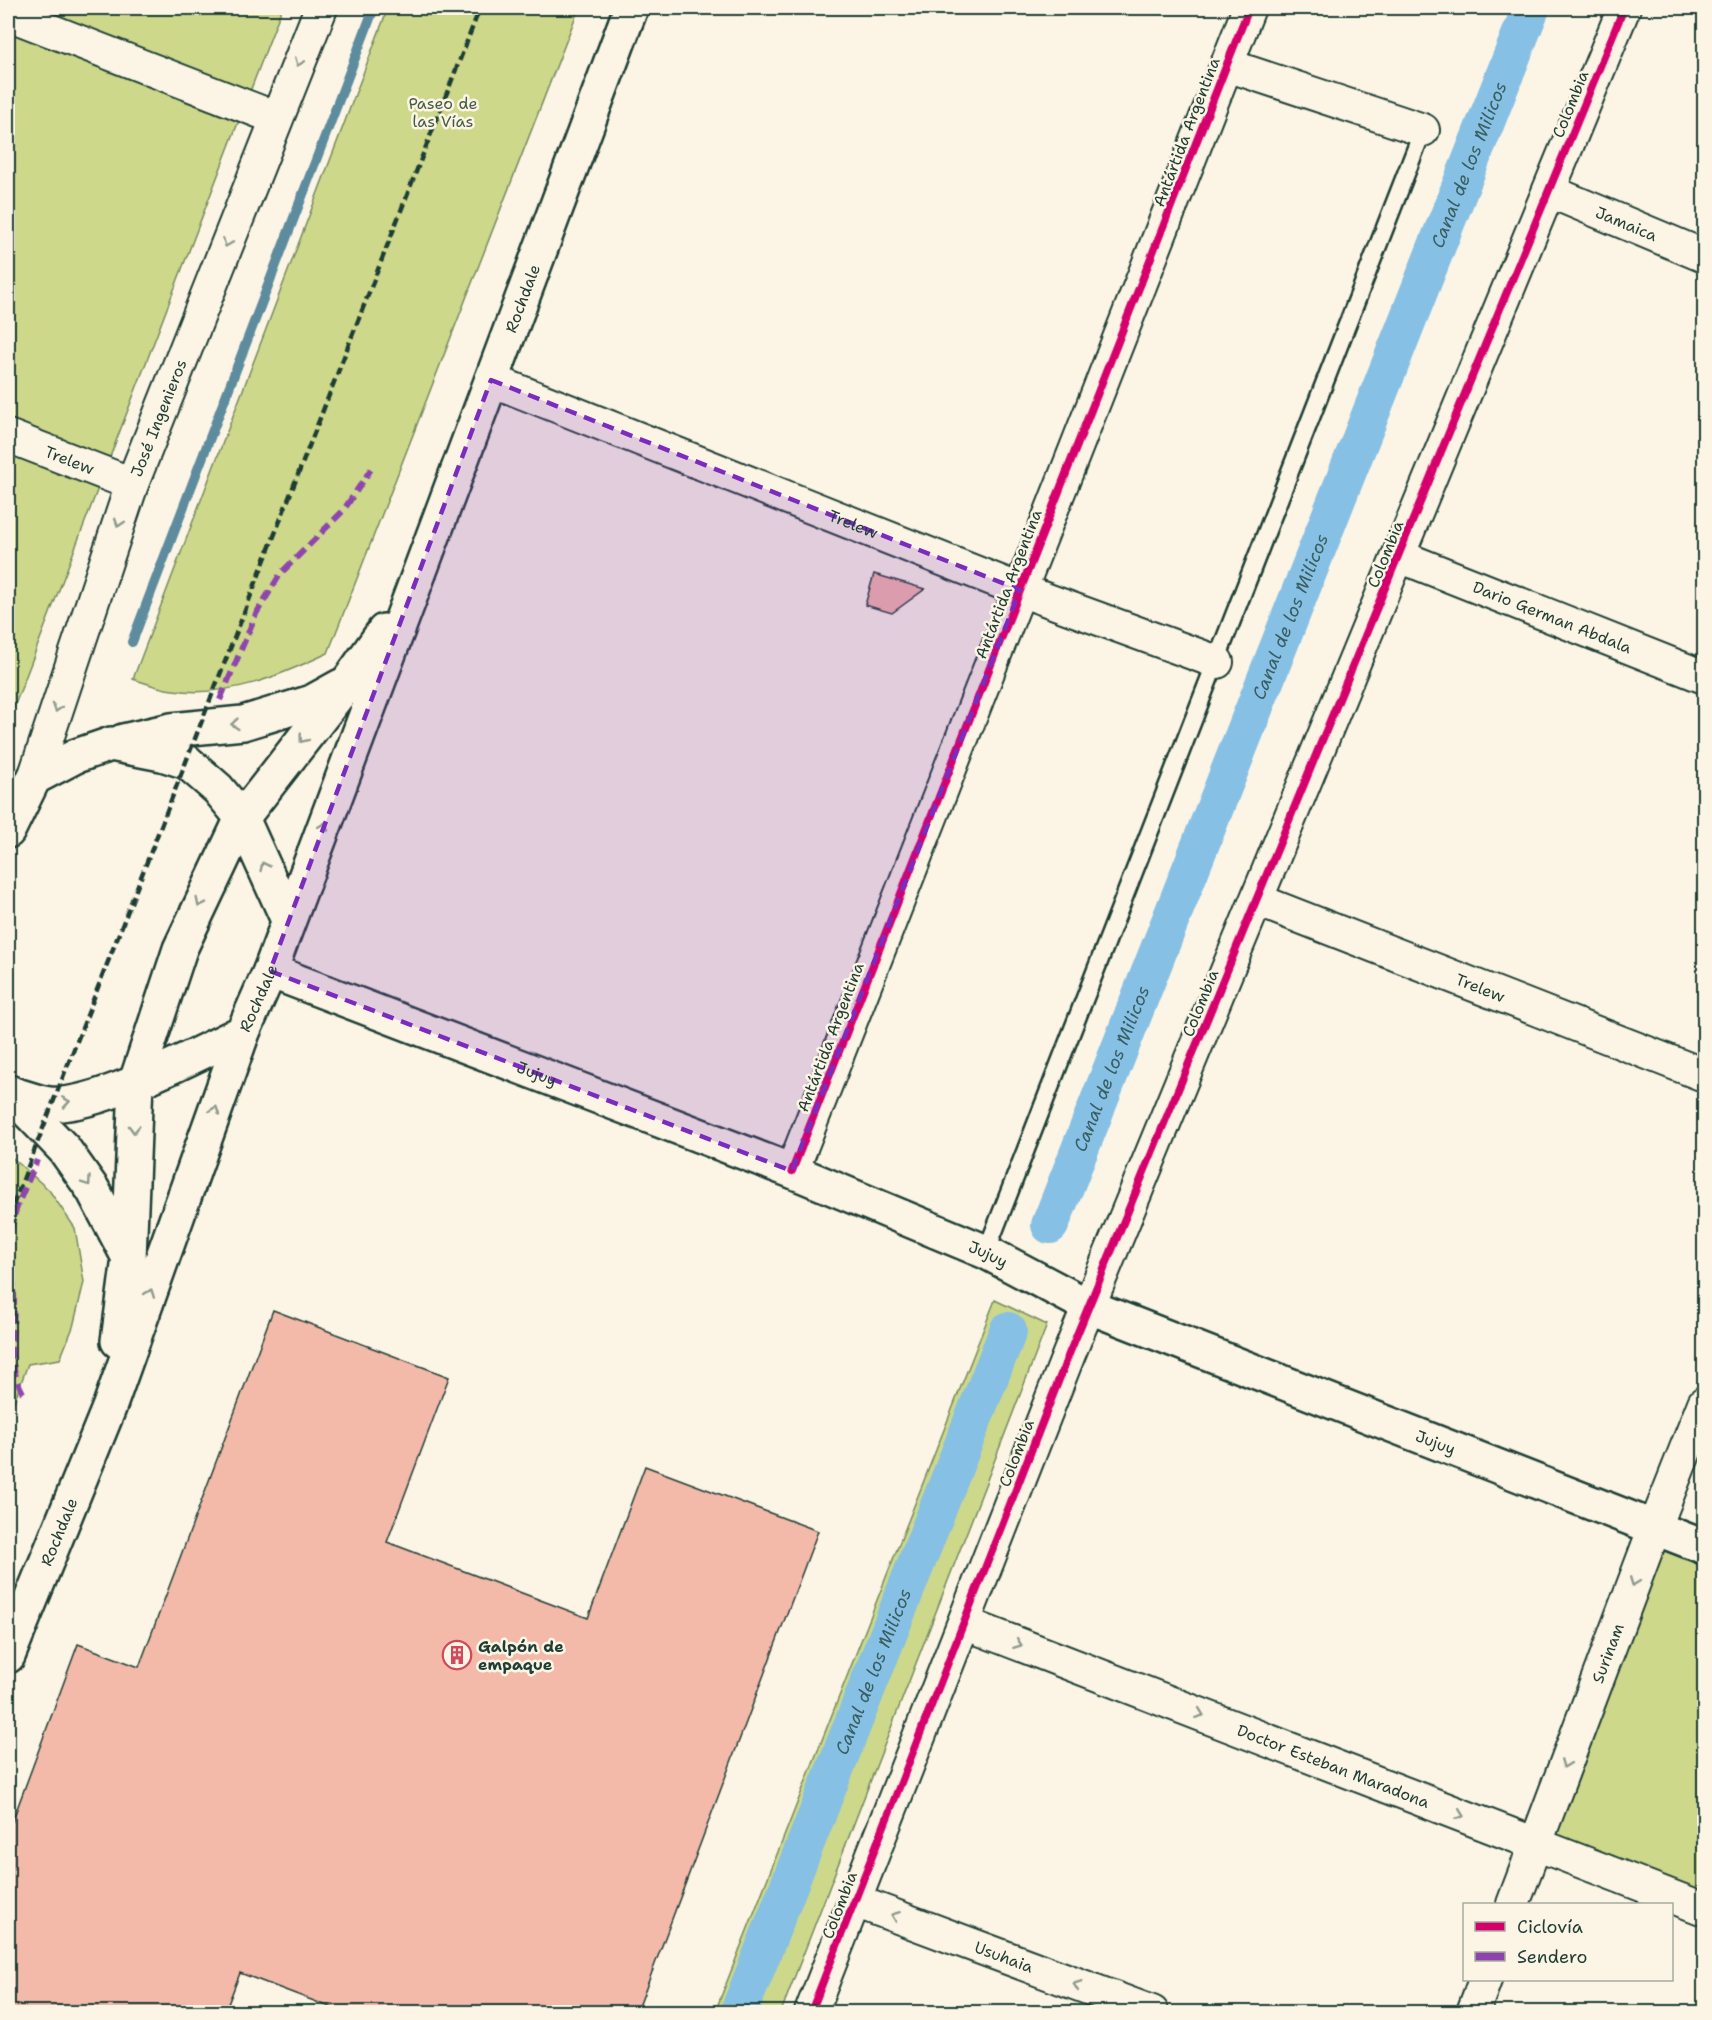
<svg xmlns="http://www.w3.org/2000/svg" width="1712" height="2020" font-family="'Shantell Sans',sans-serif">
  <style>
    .green { fill: #cdd88b; stroke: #768a60; stroke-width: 1.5 }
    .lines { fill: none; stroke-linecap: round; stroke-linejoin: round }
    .stream { stroke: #5d8c9e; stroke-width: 10 }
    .canal { stroke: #87c0e5; stroke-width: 38 }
    .building { fill: #f3baaa; stroke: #1f3d34; stroke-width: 1.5 }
    .service-casing { stroke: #1f3d34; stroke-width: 21 }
    .minor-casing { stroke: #1f3d34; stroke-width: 36 }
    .secondary-casing { stroke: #1f3d34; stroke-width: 38 }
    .service { stroke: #fcf5e5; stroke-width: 16 }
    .minor { stroke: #fcf5e5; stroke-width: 32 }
    .secondary { stroke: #fcf5e5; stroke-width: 33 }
    .rail { stroke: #1f3d34; stroke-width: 4.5; stroke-dasharray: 9 4.5; stroke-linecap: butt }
    .quiet { stroke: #8e44ad; stroke-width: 6; stroke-dasharray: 12 6; stroke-linecap: butt }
    .cycleway-casing { stroke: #fcf5e5; stroke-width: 11 }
    .cycleway { stroke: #d6006c; stroke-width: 8 }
    .oneway { stroke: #8e998c }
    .marked { fill: #7b2cbf; fill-opacity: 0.2; stroke: #7b2cbf; stroke-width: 4.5; stroke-dasharray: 12 8; stroke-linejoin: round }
    .labels { text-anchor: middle; stroke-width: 5; stroke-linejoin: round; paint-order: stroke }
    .park-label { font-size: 16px; fill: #425c45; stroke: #fcf5e5 }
    .street-label { font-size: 16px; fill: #1f3d34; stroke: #fcf5e5 }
    .poi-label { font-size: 16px; font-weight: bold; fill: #1f3d34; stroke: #fcf5e5; text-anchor: start }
    .water-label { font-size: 18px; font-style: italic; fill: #395e60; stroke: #fcf5e5 }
  </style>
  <rect width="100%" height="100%" fill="#fcf5e5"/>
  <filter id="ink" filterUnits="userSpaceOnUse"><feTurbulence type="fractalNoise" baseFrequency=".0167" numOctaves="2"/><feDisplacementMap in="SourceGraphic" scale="12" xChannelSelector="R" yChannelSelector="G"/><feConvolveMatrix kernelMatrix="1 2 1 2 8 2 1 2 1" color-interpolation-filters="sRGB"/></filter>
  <g filter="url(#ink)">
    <g class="green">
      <polygon points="8,8 282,8 8,723"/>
      <path d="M388,8h191l-251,645c-49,23 -99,45 -155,37 -14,-1 -27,-7 -40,-11z"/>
      <polygon points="8,1154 49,1190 75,1228 84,1282 73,1327 60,1359 28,1364 8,1418"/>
      <polygon points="995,1300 1047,1325 781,2012 715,2012"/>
      <polygon points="1655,1527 1704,1547 1704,1909 1535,1844"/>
    </g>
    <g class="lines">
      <polyline class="stream" points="132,642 374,8"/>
      <g class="canal">
        <path id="s1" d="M1050,1225l481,-1217"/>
        <path id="s2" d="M739,2012l269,-681"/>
      </g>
    </g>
    <g class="building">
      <polygon points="874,574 925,589 892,613 865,605"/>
      <polygon points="273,1310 449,1377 387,1542 588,1618 645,1466 818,1531 637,2012 343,2012 240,1973 225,2012 8,2012 8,1833 78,1644 139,1667"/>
    </g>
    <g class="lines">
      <g class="service-casing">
        <polyline id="service" points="986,1252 1423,130"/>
      </g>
      <g class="minor-casing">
        <g id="minor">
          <polyline points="8,14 276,118"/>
          <polyline points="1227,65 1423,130"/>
          <path id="s3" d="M1549,191l155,65"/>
          <path id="s4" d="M491,380l529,210 197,72"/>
          <path id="s5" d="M8,436l124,48"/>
          <path id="s6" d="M1399,556l305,121"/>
          <path id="s7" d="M34,778l98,-294 189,-476"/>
          <path id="s8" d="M1257,900l447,175"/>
          <polyline points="792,1171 1249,8"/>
          <path id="s9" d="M964,1623l740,286"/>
          <path id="s10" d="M855,1901l297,111"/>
          <path id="s11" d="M1513,1904l142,-377 49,-124"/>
          <polyline points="811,2012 1069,1354 1624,8"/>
          <polyline points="1473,2012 1485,1980"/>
        </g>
      </g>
      <g class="secondary-casing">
        <g id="secondary">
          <polyline points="123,741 171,730 243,723 312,702 341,686"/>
          <polyline points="8,831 34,778 76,756 111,744 162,754 187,762 218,789 242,818 288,920"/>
          <path id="s12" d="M270,971l522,200 194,81 104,55 614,240"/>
          <polyline points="9,1092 64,1149 93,1190 129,1258"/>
          <path d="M9,1093c13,3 27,9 40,11 45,5 151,-51 194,-72"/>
          <polyline points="118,1341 129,1258 136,1082 180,949 242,818 348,682 384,631"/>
          <path id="s13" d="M8,1656l101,-248 134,-376 27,-61 361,-963"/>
        </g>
      </g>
      <use href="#service" class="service"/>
      <use href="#minor" class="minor"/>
      <use href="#secondary" class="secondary"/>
      <polyline class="rail" points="8,1218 480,8"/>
      <g class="quiet">
        <polyline points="220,700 256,614 281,573 343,511 371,469"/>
        <path d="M23,1393c-19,-36 -8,-61 -9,-99 -1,-23 -7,-45 -2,-69 4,-22 17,-44 25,-65"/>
      </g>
      <g class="cycleway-casing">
        <g id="cycleway">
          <polyline points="792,1171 1249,8"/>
          <polyline points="811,2012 1069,1354 1624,8"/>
        </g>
      </g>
      <use href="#cycleway" class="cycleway"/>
    </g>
    <defs><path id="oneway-chevron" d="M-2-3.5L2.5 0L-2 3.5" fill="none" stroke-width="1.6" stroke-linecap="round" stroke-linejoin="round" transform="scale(1.5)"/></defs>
    <g class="oneway">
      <use href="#oneway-chevron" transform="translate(299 62) rotate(112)"/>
      <use href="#oneway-chevron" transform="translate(227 243) rotate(112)"/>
      <use href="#oneway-chevron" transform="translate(119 523) rotate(108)"/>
      <use href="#oneway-chevron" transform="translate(57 708) rotate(108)"/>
      <use href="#oneway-chevron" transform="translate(235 724) rotate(175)"/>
      <use href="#oneway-chevron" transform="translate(303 739) rotate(128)"/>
      <use href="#oneway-chevron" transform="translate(324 826) rotate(-69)"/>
      <use href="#oneway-chevron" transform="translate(264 866) rotate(-116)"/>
      <use href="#oneway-chevron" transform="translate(200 903) rotate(116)"/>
      <use href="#oneway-chevron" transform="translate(66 1102) rotate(-9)"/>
      <use href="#oneway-chevron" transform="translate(215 1110) rotate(-70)"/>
      <use href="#oneway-chevron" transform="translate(134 1129) rotate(92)"/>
      <use href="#oneway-chevron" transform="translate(87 1182) rotate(55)"/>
      <use href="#oneway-chevron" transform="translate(150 1293) rotate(-70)"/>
      <use href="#oneway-chevron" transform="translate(1634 1582) rotate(111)"/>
      <use href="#oneway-chevron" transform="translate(1018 1644) rotate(21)"/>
      <use href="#oneway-chevron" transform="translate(1200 1714) rotate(21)"/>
      <use href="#oneway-chevron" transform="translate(1565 1764) rotate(111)"/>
      <use href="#oneway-chevron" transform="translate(1460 1815) rotate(21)"/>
      <use href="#oneway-chevron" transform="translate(895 1916) rotate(-159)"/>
      <use href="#oneway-chevron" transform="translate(1077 1985) rotate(-159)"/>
    </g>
  </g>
  <path class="marked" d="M491,380l529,210 -228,581 -522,-200z"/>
  <defs>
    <g id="building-ring" transform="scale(1.5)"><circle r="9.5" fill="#fcf5e5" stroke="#d1495b" stroke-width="1.5"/><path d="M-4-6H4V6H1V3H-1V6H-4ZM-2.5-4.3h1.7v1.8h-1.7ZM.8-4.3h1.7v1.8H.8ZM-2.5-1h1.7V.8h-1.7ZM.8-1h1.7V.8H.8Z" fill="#d1495b"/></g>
  </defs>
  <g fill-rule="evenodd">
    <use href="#building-ring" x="457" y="1655"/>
  </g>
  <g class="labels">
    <g class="park-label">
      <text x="443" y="109">Paseo de<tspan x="443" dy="18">las Vías</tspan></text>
    </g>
    <g class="street-label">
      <text transform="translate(1570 104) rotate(-68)" y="6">Colombia</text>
      <text transform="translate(1186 132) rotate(-69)" y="6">Antártida Argentina</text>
      <text dy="6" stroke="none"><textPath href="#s3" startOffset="84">Jamaica</textPath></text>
      <text dy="6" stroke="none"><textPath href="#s13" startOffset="1452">Rochdale</textPath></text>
      <text dy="6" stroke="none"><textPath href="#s7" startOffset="381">José Ingenieros</textPath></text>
      <text dy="6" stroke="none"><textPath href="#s5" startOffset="66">Trelew</textPath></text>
      <text dy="6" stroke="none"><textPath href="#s4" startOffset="390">Trelew</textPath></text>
      <text transform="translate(1385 554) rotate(-68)" y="6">Colombia</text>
      <text transform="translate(1008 584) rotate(-69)" y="6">Antártida Argentina</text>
      <text dy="6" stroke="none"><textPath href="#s6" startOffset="165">Dario German Abdala</textPath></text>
      <text dy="6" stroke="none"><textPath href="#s8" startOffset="240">Trelew</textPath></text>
      <text dy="6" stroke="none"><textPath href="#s13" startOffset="704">Rochdale</textPath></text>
      <text transform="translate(1200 1003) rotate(-68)" y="6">Colombia</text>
      <text transform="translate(830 1037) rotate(-69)" y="6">Antártida Argentina</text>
      <text dy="6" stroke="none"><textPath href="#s12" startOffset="286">Jujuy</textPath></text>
      <text dy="6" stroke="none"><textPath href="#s12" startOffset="772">Jujuy</textPath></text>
      <text dy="6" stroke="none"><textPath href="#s12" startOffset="1258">Jujuy</textPath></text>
      <text transform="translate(1016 1453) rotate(-69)" y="6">Colombia</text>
      <text dy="6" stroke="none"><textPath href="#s13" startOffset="134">Rochdale</textPath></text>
      <text dy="6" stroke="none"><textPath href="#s11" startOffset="268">Surinam</textPath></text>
      <text dy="6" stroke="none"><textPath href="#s9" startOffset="396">Doctor Esteban Maradona</textPath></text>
      <text transform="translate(839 1905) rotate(-69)" y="6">Colombia</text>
      <text dy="6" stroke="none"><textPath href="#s10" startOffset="159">Usuhaia</textPath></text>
    </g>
    <g class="poi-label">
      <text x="478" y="1652">Galpón de<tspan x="478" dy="18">empaque</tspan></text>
    </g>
    <g class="water-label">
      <text dy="6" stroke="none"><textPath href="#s1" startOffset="1140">Canal de los Milicos</textPath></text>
      <text dy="6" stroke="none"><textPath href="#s1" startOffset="654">Canal de los Milicos</textPath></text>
      <text dy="6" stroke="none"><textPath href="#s1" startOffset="168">Canal de los Milicos</textPath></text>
      <text dy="6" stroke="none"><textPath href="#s2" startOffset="366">Canal de los Milicos</textPath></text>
    </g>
  </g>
  <rect width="1712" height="2020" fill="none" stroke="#fcf5e5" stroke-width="30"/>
  <rect x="15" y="15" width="1682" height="1990" fill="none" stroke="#1f3d34" stroke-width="2" filter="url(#ink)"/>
  <rect x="1463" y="1903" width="210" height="78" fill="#fcf5e5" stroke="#a4ab9e" stroke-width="1.5"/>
  <rect x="1475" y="1922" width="30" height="9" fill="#d6006c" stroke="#a4ab9e" stroke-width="1.5"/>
  <text x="1517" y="1933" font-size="18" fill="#1f3d34">Ciclovía</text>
  <rect x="1475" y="1952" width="30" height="9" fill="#8e44ad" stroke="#a4ab9e" stroke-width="1.5"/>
  <text x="1517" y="1963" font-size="18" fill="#1f3d34">Sendero</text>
</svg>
